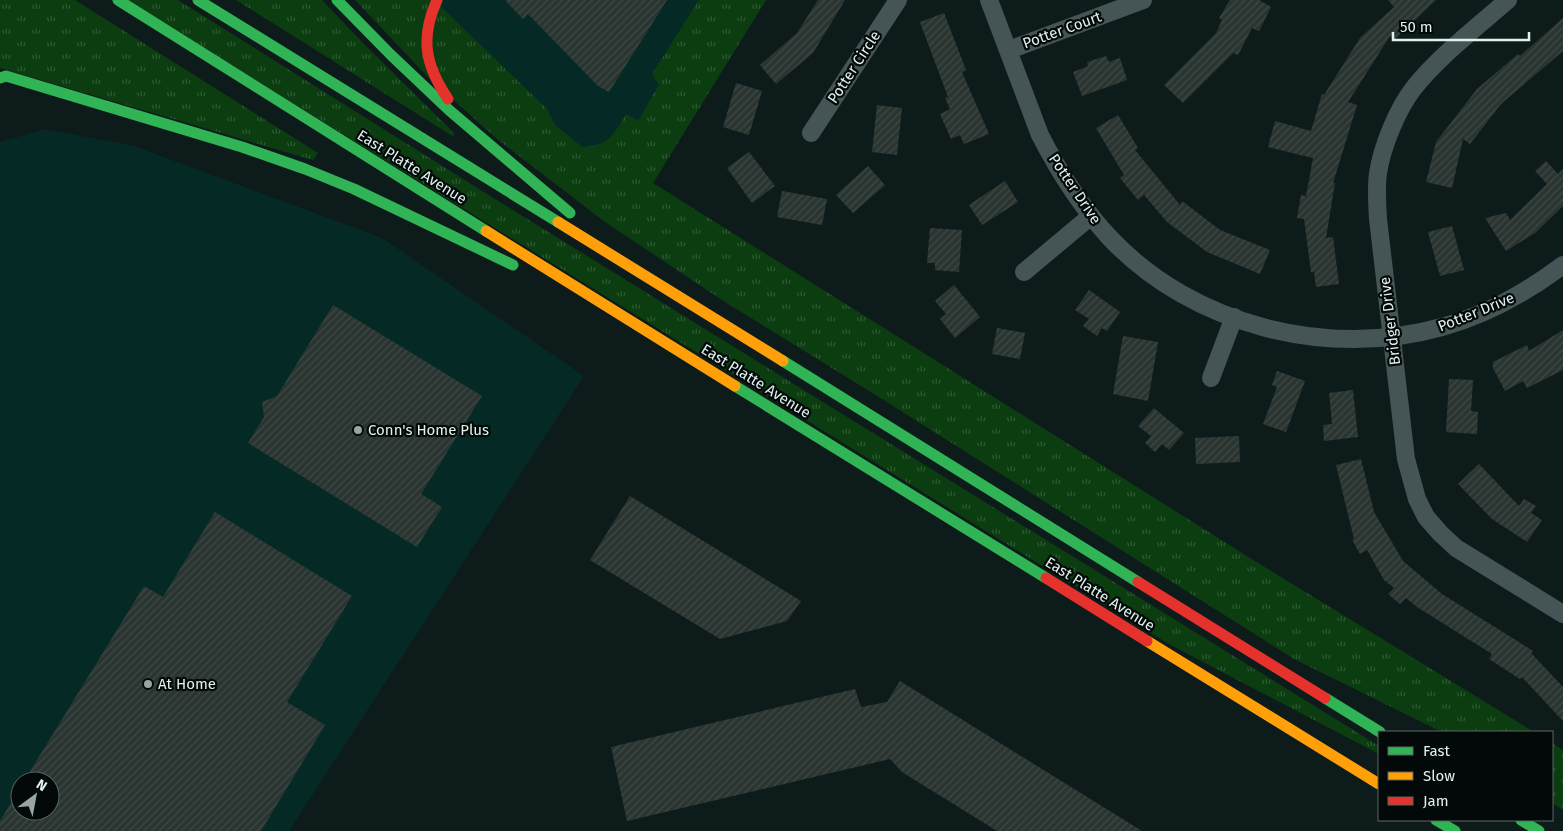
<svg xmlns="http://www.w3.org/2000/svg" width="1563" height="831" font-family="'Fira Sans',sans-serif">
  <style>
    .built { fill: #052a25; fill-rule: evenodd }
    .grass { fill: url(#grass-tufts) }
    .building { fill: url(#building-hatch) }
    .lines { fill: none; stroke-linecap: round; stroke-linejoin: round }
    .street { stroke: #455454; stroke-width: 18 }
    .fast { stroke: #30b455; stroke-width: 11 }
    .slow { stroke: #ff9f0a; stroke-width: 11 }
    .jam { stroke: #e5322d; stroke-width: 11 }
    .poi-dot { fill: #97a6a4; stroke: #020908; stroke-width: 2 }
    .labels { text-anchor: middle; stroke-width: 4.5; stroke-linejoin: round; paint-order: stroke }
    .street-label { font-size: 15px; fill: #e1f1ee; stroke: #020908 }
    .poi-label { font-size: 15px; fill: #e1f1ee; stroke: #020908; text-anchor: start }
  </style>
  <defs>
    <pattern id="grass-tufts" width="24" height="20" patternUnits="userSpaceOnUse" patternTransform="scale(1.25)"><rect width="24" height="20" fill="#0b3d10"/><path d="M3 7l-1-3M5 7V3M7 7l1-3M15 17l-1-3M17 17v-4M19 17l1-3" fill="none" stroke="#2e5a33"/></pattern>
    <pattern id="building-hatch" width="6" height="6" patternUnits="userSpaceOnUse" patternTransform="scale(1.25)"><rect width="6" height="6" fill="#2a3532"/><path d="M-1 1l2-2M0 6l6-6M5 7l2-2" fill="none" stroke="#3e4946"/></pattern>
  </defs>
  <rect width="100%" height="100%" fill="#0d1c1a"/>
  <g class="built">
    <polygon points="355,0 766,0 652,183 605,222"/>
    <path d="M45,129l89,17 248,92 202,138 -295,455h-289v-689zM20,781h30v30h-30z"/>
  </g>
  <g class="grass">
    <polygon points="0,0 75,0 318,153 313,160 0,68"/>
    <polygon points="126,0 178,0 487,194 1379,746 1379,754 1167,643"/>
    <polygon points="236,0 322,0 363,43 453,132 454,137"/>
    <path d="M355,0h79l113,109 8,16 27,22c28,-2 30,-10 44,-33l12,7 21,-36 -7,-11 47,-74h67l-113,183 605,380 276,169h-92l-148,-73 -420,-265 -149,-92 -120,-80 -108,-83 -68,-61z"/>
    <polygon points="1552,743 1563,750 1563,810 1552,803"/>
  </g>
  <g class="building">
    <polygon points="505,0 667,0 609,92 598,86 528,14 523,19"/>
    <polygon points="818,0 845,0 813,53 776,84 760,65 797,33"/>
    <polygon points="1230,0 1259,0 1271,7 1259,31 1252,28 1238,55 1233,53 1183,103 1164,85 1216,33 1222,20 1219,18"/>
    <polygon points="1388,0 1436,0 1394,40 1390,36 1348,102 1357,105 1333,183 1335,183 1326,238 1333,237 1339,284 1316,287 1314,272 1311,272 1304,219 1297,218 1301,195 1306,196 1313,158 1268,147 1275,121 1311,131 1322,94 1324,95 1360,38 1394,7"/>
    <polygon points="944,13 966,70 962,72 989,134 964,144 960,135 951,139 940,114 950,109 945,98 948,97 920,22"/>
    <polygon points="1563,18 1563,51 1501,104 1470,144 1463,139 1452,188 1426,182 1436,142 1477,89 1518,54 1520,56"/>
    <polygon points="1106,56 1109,62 1120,58 1127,80 1082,96 1073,72 1088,66 1087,62"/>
    <polygon points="736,83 762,91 749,135 723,127"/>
    <polygon points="877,105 902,108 897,155 872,152"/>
    <polygon points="1118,115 1138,148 1135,150 1180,205 1182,201 1220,230 1270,250 1260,274 1207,252 1167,222 1144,195 1138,200 1120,178 1124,175 1096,128"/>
    <polygon points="749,152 775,186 752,203 727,168"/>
    <polygon points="1546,161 1558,174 1563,169 1563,206 1535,233 1506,251 1485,218 1506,213 1510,220 1547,184 1535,171"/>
    <polygon points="868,166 885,185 853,213 836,195"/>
    <polygon points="1005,181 1018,202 982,225 969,205"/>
    <polygon points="782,191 827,199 822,225 777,217"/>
    <polygon points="1452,226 1464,270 1440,276 1428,232"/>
    <polygon points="930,228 962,230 959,272 935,270 935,263 927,263"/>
    <polygon points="954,285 980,317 955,338 940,319 946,314 935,301"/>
    <polygon points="1089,290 1120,312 1107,331 1102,328 1097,336 1083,326 1089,319 1075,310"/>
    <polygon points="333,305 482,396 421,494 442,507 417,547 248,443 264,417 262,402 277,396"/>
    <polygon points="997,328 1025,333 1020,359 992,354"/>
    <polygon points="1563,330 1563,370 1527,388 1523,381 1505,391 1493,368 1493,362 1527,345 1529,351"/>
    <polygon points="1123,336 1158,342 1148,401 1113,394"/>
    <polygon points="1277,371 1305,381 1286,432 1263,424 1277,387 1272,385"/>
    <polygon points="1449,379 1473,380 1471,411 1478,412 1477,434 1446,432"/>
    <polygon points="1353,390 1358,437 1324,441 1323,425 1332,424 1329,393"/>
    <polygon points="1154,408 1184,433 1169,450 1162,444 1155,452 1145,443 1151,436 1138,426"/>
    <polygon points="1239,436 1240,462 1196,464 1195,438"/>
    <polygon points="1361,459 1374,512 1403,561 1442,594 1533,651 1531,653 1563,687 1563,721 1522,677 1520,679 1489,659 1492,654 1417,607 1406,598 1400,604 1388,594 1394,588 1384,580 1367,550 1360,554 1352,540 1354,539 1336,465"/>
    <polygon points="1479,464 1519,506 1524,499 1536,506 1531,513 1542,520 1527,542 1492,519 1458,484"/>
    <polygon points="630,496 801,601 787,621 720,639 590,560"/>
    <polygon points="215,512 352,596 287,702 325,725 261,831 0,831 0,821 20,788 20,811 50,811 50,781 24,781 144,586 163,597"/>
    <polygon points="900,681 1142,831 997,831 902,772 890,759 627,821 611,747 855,689 861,707 887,702"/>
  </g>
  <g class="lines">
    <g class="street">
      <path d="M989,0l51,135c19,37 42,73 70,103 83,88 218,121 332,89 45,-12 85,-35 121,-62"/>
      <path d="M1508,0c-30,26 -71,58 -95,89 -16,21 -31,58 -35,84 -2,15 -1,30 0,46l28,240 11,40 9,18 14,16 16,15 107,66"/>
      <polyline points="1009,50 1143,0"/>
      <polyline points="811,133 898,0"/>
      <polyline points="1024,272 1091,216"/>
      <polyline points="1211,378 1234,317"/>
    </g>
    <g class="fast">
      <polyline points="118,0 486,231"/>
      <polyline points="198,0 558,222"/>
      <polyline points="337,0 391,55 449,110 570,213"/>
      <polyline points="0,78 6,76 242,147 305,169 354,189 513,265"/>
      <polyline points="783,361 1138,582"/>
      <polyline points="735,386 1046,578"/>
      <polyline points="1325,698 1380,732"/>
      <polyline points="1436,820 1455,831"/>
      <polyline points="1521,820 1539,831"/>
    </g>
    <g class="slow">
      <polyline points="558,222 783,361"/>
      <polyline points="486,231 735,386"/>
      <polyline points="1147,641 1379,784"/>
    </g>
    <g class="jam">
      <path d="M437,0c-17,38 -12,65 11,99"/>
      <polyline points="1046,578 1147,641"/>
      <polyline points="1138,582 1325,698"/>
    </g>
  </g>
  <g class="poi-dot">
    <circle cx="358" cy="430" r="5"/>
    <circle cx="148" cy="684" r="5"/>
  </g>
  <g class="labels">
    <g class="street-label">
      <text transform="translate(1062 30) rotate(-20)" y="5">Potter Court</text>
      <text transform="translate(854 67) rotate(-57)" y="5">Potter Circle</text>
      <text transform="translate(412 167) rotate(32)" y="5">East Platte Avenue</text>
      <text transform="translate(1075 189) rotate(56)" y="5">Potter Drive</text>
      <text transform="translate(1476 312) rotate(-22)" y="5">Potter Drive</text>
      <text transform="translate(1390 321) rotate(-97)" y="5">Bridger Drive</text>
      <text transform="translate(756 381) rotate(32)" y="5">East Platte Avenue</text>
      <text transform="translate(1100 594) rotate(32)" y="5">East Platte Avenue</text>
    </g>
    <g class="poi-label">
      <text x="368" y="435">Conn's Home Plus</text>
      <text x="158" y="689">At Home</text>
    </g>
  </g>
  <rect x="1378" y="731" width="175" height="90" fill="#020908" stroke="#5b6664"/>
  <rect x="1388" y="747" width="25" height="8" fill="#30b455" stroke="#5b6664"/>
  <text x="1423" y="756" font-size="15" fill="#e1f1ee">Fast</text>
  <rect x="1388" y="772" width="25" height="8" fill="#ff9f0a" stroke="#5b6664"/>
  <text x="1423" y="781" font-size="15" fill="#e1f1ee">Slow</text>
  <rect x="1388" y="797" width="25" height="8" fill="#e5322d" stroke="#5b6664"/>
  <text x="1423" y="806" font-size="15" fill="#e1f1ee">Jam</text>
  <g transform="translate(35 796) rotate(32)"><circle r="24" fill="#020908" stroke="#5b6664"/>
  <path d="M0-4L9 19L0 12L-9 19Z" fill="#97a6a4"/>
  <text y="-8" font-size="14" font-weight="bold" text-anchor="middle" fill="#e1f1ee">N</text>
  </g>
  <path d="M1393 32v8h136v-8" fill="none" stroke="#e1f1ee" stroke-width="2.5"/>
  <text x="1400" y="32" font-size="15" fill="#e1f1ee" stroke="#020908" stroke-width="4" paint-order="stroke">50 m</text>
</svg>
